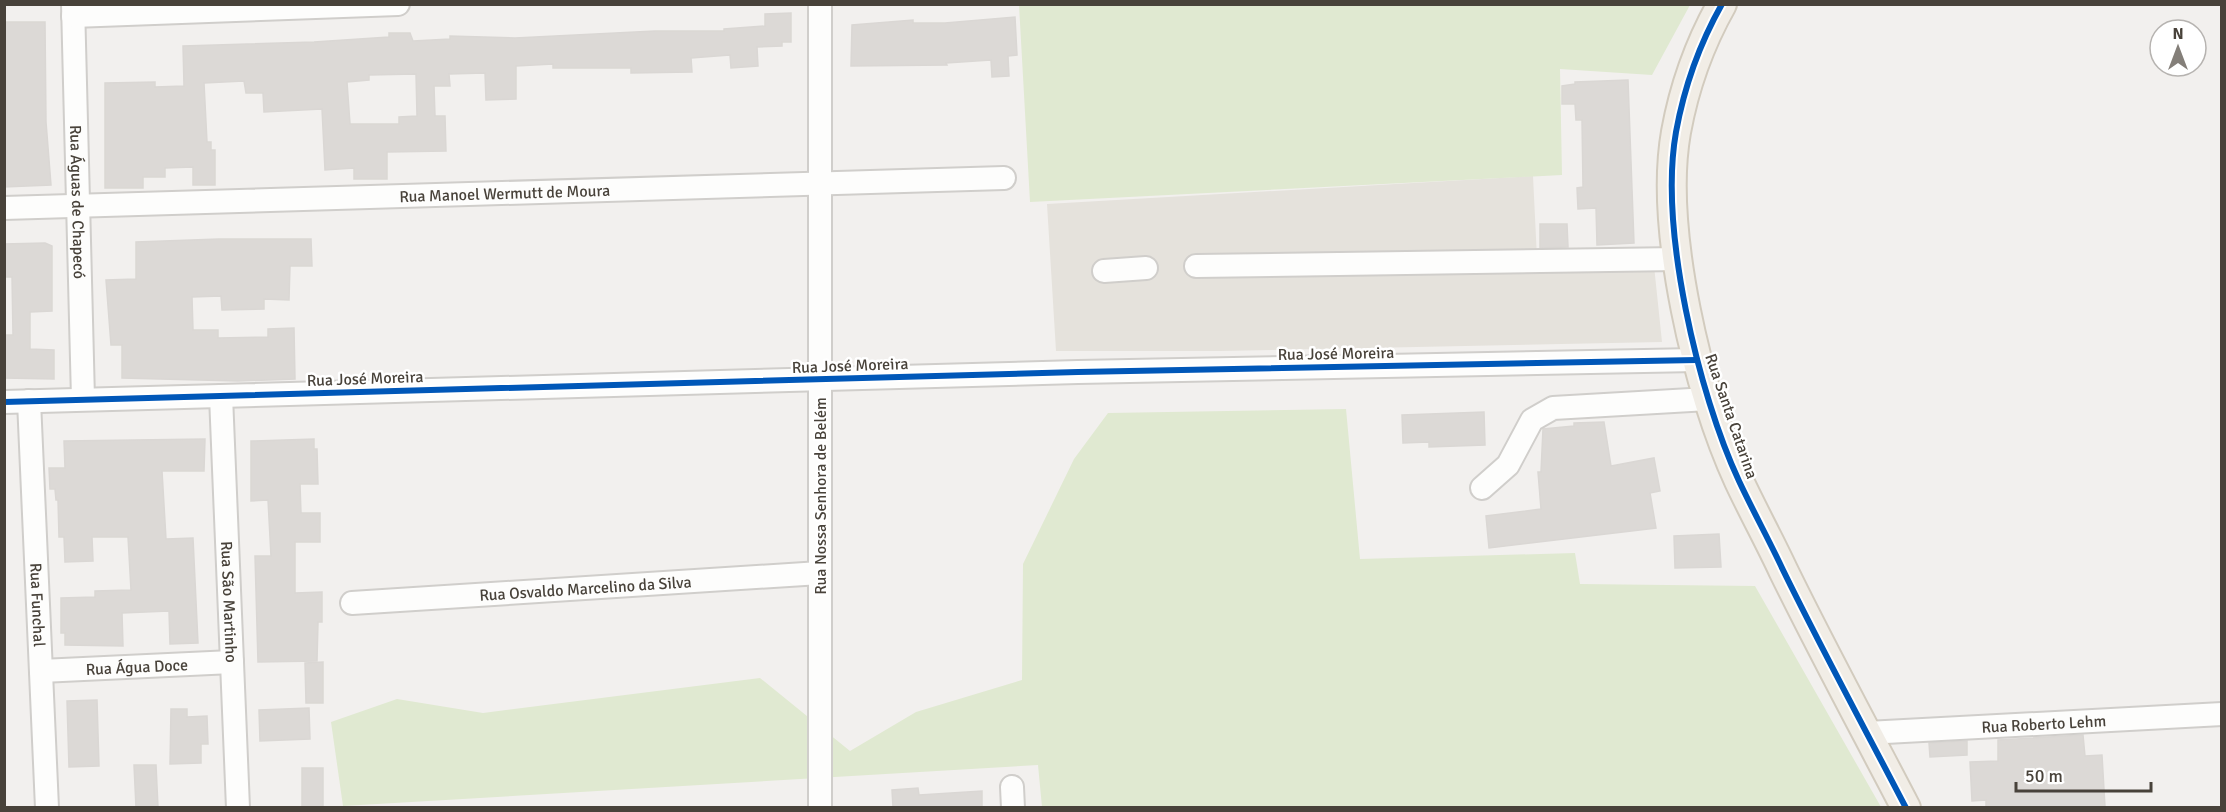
<svg xmlns="http://www.w3.org/2000/svg" width="2226" height="812" font-family="Signika,sans-serif">
  <style>
    .residential { fill: #e5e2dc }
    .green { fill: #e0e9d1 }
    .building { fill: #dcd9d6; stroke: #dad7d4; stroke-width: 1.5; fill-rule: evenodd }
    .lines { fill: none; stroke-linecap: round; stroke-linejoin: round }
    .minor-casing { stroke: #d0cecb; stroke-width: 26 }
    .major-casing { stroke: #d2cbbe; stroke-width: 32 }
    .minor { stroke: #fdfdfc; stroke-width: 22 }
    .major { stroke: #f1ede6; stroke-width: 28 }
    .cycleway-casing { stroke: #fff; stroke-width: 10 }
    .cycleway { stroke: #0057b8; stroke-width: 6 }
    .labels { text-anchor: middle; stroke-width: 5; stroke-linejoin: round; paint-order: stroke }
    .street-label { font-size: 16px; fill: #48423a; stroke: #fff }
  </style>
  <rect width="100%" height="100%" fill="#f2f0ee"/>
  <polygon class="residential" points="1533,176 1537,258 1653,256 1662,342 1220,351 1056,351 1047,204"/>
  <g class="green">
    <polygon points="1019,5 1019,4 1690,5 1652,75 1560,69 1562,175 1030,202"/>
    <polygon points="1346,409 1360,559 1575,553 1580,584 1755,586 1881,807 1042,807 1038,765 343,806 331,722 397,699 483,713 760,678 850,751 916,712 1022,680 1023,564 1074,459 1108,413"/>
  </g>
  <g class="building">
    <path d="M791,13v29h-9v4l-25,1 1,19 -27,2 -1,-13 -39,3 1,14 -61,1v-5h-78v-4l-37,2v33l-30,1 -1,-27 -36,1 1,12h-16l1,30h10l1,35 -59,1v27h-33v-11l-29,2 -3,-61 -58,3 -1,-19h-17l-2,-12 -40,2 3,59h4v8h4v35h-22v-18l-28,1v9h-22v11h-38v-105l50,-1v5l29,-1 -1,-40 131,-4 75,-5v-4h21l3,8 37,-2v-3l65,2 140,-7h69v-2l41,-3v-12zM416,74l1,42 -18,1v7h-49l-3,-42 22,-2v-5z"/>
    <polygon points="1015,17 1017,55 1008,56 1009,76 992,77 991,60 946,63 947,65 851,66 852,25 913,20 913,23 945,23"/>
    <polygon points="4,22 45,22 46,122 51,185 4,187"/>
    <polygon points="1628,80 1634,243 1597,245 1596,208 1578,209 1577,188 1583,187 1582,120 1576,120 1575,104 1562,104 1562,86 1575,84 1575,82"/>
    <polygon points="1540,224 1567,224 1568,247 1540,248"/>
    <polygon points="219,239 311,239 312,266 290,266 289,300 264,299 264,309 222,310 221,296 192,297 193,330 218,330 218,338 268,337 268,329 294,328 295,379 238,381 122,378 122,345 111,345 106,280 136,279 136,242"/>
    <polygon points="45,243 52,246 52,311 30,312 30,349 54,350 54,379 4,378 4,335 13,335 12,277 4,277 4,244"/>
    <polygon points="1484,412 1485,445 1429,447 1429,442 1403,443 1402,415"/>
    <polygon points="1604,422 1611,466 1654,458 1660,491 1650,493 1656,528 1489,548 1486,516 1541,509 1538,472 1541,472 1543,429 1574,426 1574,423"/>
    <polygon points="205,439 204,471 162,471 166,539 193,538 198,643 170,644 169,611 122,613 123,646 65,645 65,633 61,633 61,598 95,597 95,591 131,590 128,537 92,537 93,561 65,562 64,537 59,537 58,500 56,500 55,489 50,489 49,468 65,468 64,441"/>
    <polygon points="314,439 314,449 317,449 318,484 300,484 301,513 320,513 320,542 295,542 295,593 322,592 322,622 318,622 317,661 258,662 255,556 271,556 268,500 251,501 251,441"/>
    <polygon points="1719,534 1721,567 1675,568 1674,536"/>
    <polygon points="323,662 323,703 306,703 305,663"/>
    <polygon points="97,700 99,766 69,767 67,701"/>
    <polygon points="309,708 310,739 260,741 259,710"/>
    <polygon points="171,709 187,709 187,717 207,716 208,744 201,744 201,763 170,764"/>
    <polygon points="2083,735 2085,756 2102,755 2105,807 1986,807 1986,800 1972,801 1970,762 1998,761 1998,740"/>
    <polygon points="1967,741 1967,755 1930,757 1929,743"/>
    <polygon points="134,765 156,765 158,807 136,807"/>
    <rect x="302" y="768" width="21" height="39"/>
    <polygon points="918,788 919,795 982,791 982,807 893,807 892,790"/>
  </g>
  <g class="lines">
    <g class="minor-casing">
      <g id="minor">
        <path id="s1" d="M73,4l10,395"/>
        <polyline points="820,4 820,808"/>
        <polyline points="73,16 398,4"/>
        <path id="s2" d="M4,208l1000,-30"/>
        <polyline points="1196,266 1678,259"/>
        <polyline points="1104,271 1146,268"/>
        <path id="s3" d="M221,396l17,412"/>
        <path id="s4" d="M29,401l18,407"/>
        <polyline points="4,402 1078,372 1697,360"/>
        <polyline points="1482,488 1508,465 1532,420 1553,408 1708,399"/>
        <path id="s5" d="M352,603l468,-30"/>
        <path id="s6" d="M41,671l191,-9"/>
        <path id="s7" d="M1867,733l355,-19"/>
        <polyline points="1012,787 1013,808"/>
      </g>
    </g>
    <g class="major-casing">
      <path id="major" d="M1722,4c-22,39 -38,84 -46,128 -17,96 22,261 63,349 14,30 30,59 44,89 39,80 82,159 123,238"/>
    </g>
    <use href="#minor" class="minor"/>
    <use href="#major" class="major"/>
    <g class="cycleway-casing">
      <g id="cycleway">
        <path d="M1722,4c-22,39 -38,84 -46,128 -17,96 22,261 63,349 14,30 30,59 44,89 39,80 82,159 123,238"/>
        <polyline points="4,402 1078,372 1697,360"/>
      </g>
    </g>
    <use href="#cycleway" class="cycleway"/>
  </g>
  <g class="labels">
    <g class="street-label">
      <text dy="6" stroke="none"><textPath href="#s2" startOffset="501">Rua Manoel Wermutt de Moura</textPath></text>
      <text dy="6" stroke="none"><textPath href="#s1" startOffset="198">Rua Águas de Chapecó</textPath></text>
      <text transform="translate(1336 353) rotate(-1)" y="6">Rua José Moreira</text>
      <text transform="translate(850 365) rotate(-2)" y="6">Rua José Moreira</text>
      <text transform="translate(365 378) rotate(-2)" y="6">Rua José Moreira</text>
      <text transform="translate(1732 416) rotate(71)" y="6">Rua Santa Catarina</text>
      <text transform="translate(820 496) rotate(-90)" y="6">Rua Nossa Senhora de Belém</text>
      <text dy="6" stroke="none"><textPath href="#s5" startOffset="234">Rua Osvaldo Marcelino da Silva</textPath></text>
      <text dy="6" stroke="none"><textPath href="#s3" startOffset="206">Rua São Martinho</textPath></text>
      <text dy="6" stroke="none"><textPath href="#s4" startOffset="204">Rua Funchal</textPath></text>
      <text dy="6" stroke="none"><textPath href="#s6" startOffset="96">Rua Água Doce</textPath></text>
      <text dy="6" stroke="none"><textPath href="#s7" startOffset="177">Rua Roberto Lehm</textPath></text>
    </g>
  </g>
  <rect width="2226" height="812" fill="none" stroke="#48423a" stroke-width="12"/>
  <g transform="translate(2178 48)"><circle r="28" fill="#ffffff" stroke="#b6b3b0" stroke-width="1.5"/>
  <path d="M0-4.5L10 22L0 15L-10 22Z" fill="#847f79"/>
  <text y="-9" font-size="16" font-weight="bold" text-anchor="middle" fill="#48423a">N</text>
  </g>
  <path d="M2016 782v9h135v-9" fill="none" stroke="#48423a" stroke-width="3"/>
  <text x="2025" y="782" font-size="18" fill="#48423a" stroke="#ffffff" stroke-width="4.5" paint-order="stroke">50 m</text>
</svg>
